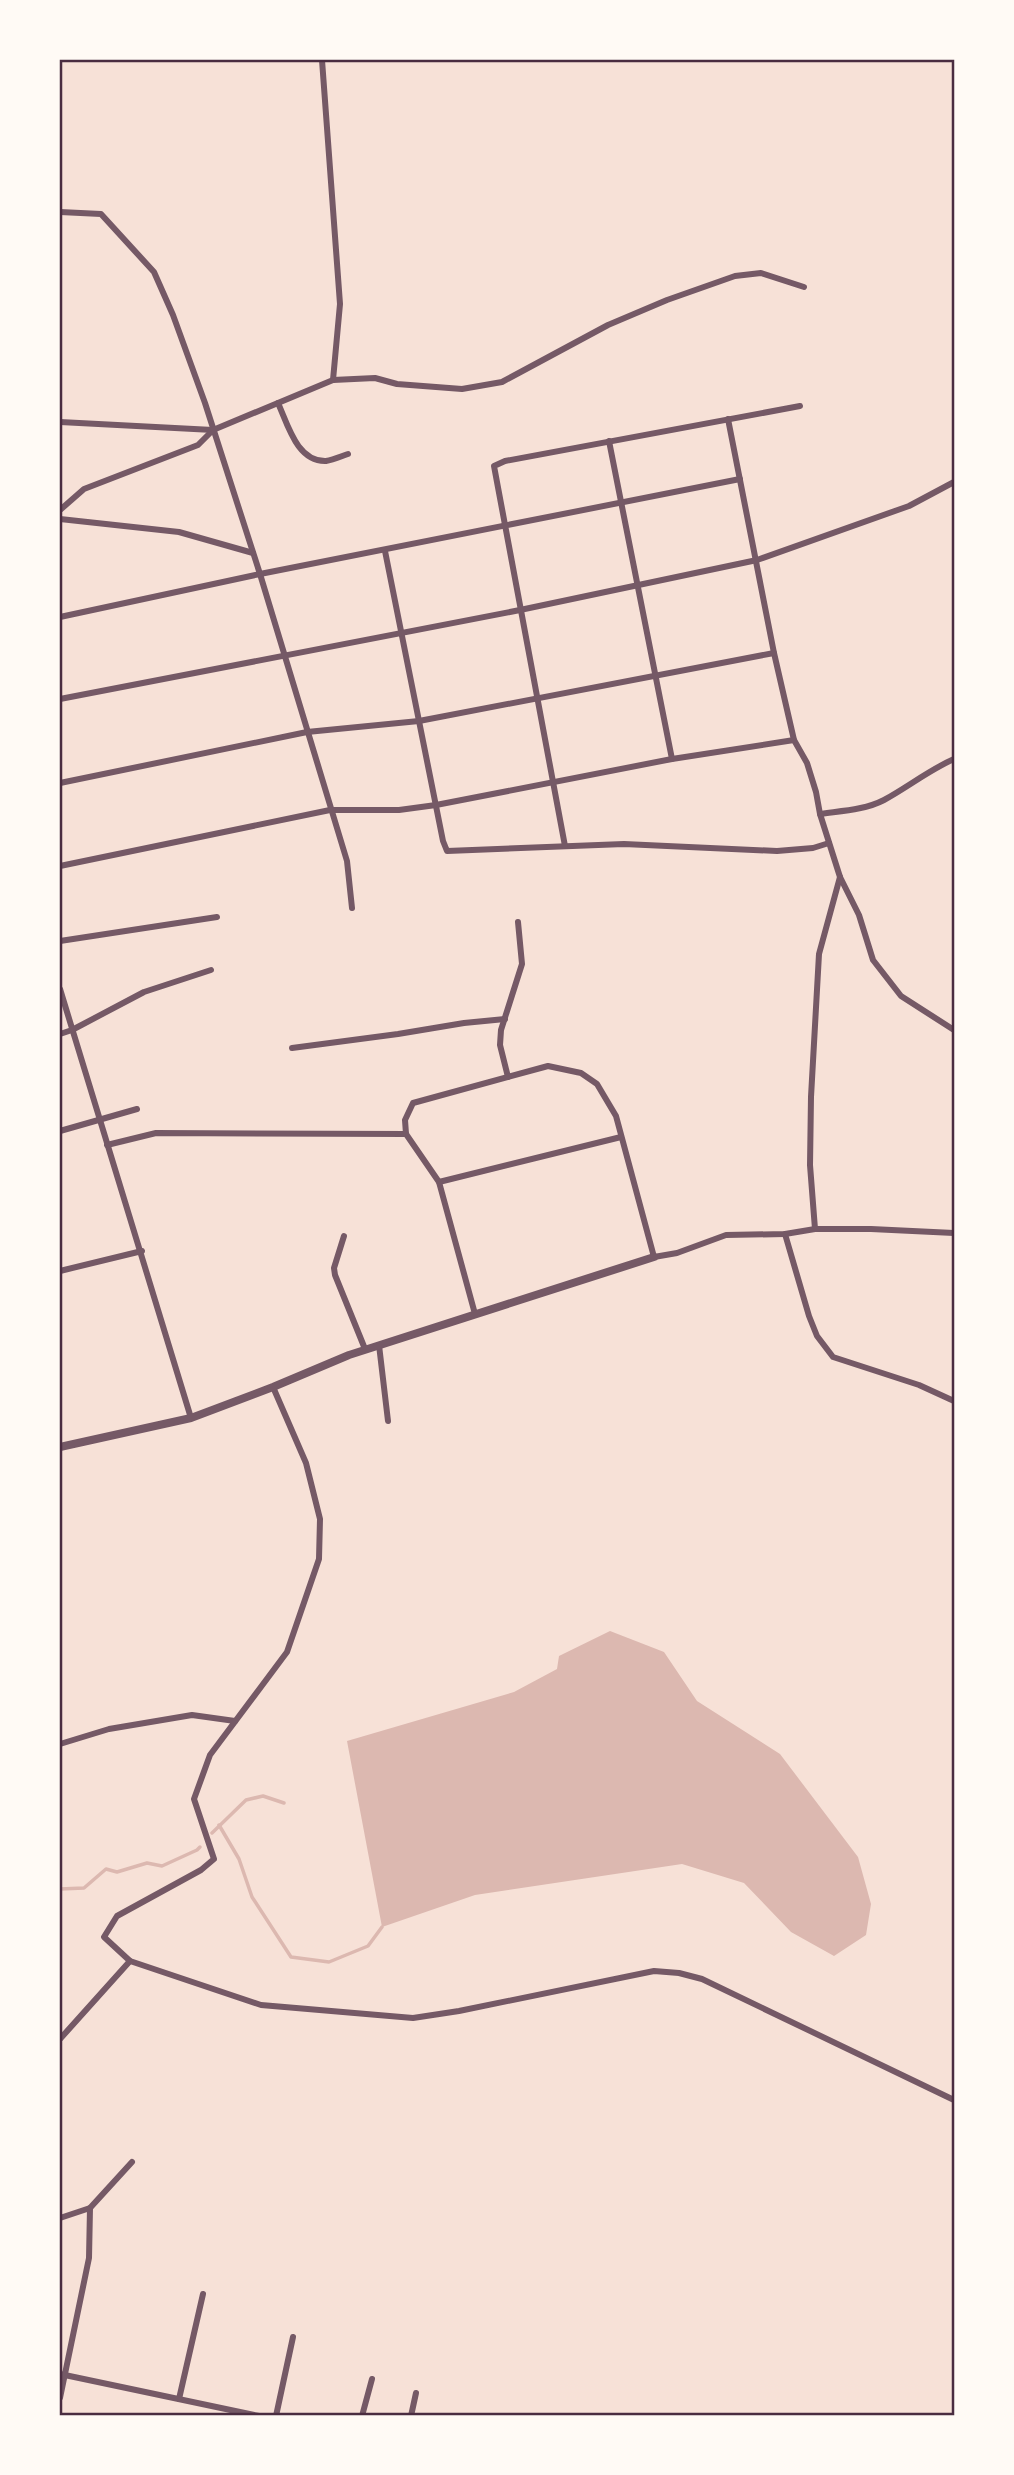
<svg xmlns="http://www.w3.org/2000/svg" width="1014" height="2475" font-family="Helvetica,sans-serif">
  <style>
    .water { fill: #dcb8b0 }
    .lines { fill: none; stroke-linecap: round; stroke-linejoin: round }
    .stream { stroke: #dcb8b0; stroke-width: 3.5 }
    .minor { stroke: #755966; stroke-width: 6 }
    .tertiary { stroke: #755966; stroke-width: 8 }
    .neatline { fill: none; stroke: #4a2c40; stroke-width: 2.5 }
  </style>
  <rect width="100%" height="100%" fill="#f7e1d7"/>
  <polygon class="water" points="610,1631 664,1652 697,1701 780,1754 858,1857 871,1904 866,1935 834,1956 791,1932 744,1883 682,1864 475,1895 382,1927 347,1741 514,1692 557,1669 559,1656"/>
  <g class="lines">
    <g class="stream">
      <polyline points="219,1825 239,1859 252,1897 291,1957 329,1962 368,1946 382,1927"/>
      <polyline points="212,1833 246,1800 263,1796 284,1803"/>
      <polyline points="60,1889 84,1888 106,1869 117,1872 147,1863 162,1866 197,1850 200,1847"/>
    </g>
    <g class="minor">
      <polyline points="322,60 340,304 333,380"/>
      <polyline points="60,212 101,214 154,272 173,315 205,403 260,574 347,861 352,908"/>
      <path d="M278,403c10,22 19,59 48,58 7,-1 16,-5 22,-7"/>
      <polyline points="728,419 774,653 794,740 807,763 816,792 820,814 840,877 859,915 873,960 901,996 954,1030"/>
      <polyline points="60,422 213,430"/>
      <polyline points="609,441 672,759"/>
      <polyline points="60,510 84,489 198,445 213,430 333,380 375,378 397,384 462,389 502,382 608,325 667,300 735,276 761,273 804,287"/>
      <polyline points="60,519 179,532 253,553"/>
      <polyline points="385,551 443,841 447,851 624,844 777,851 813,848 829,843"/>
      <polyline points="60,617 260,574 740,479"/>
      <polyline points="60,699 520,610 757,560 909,506 954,482"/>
      <polyline points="60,783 307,732 419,721 774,653"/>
      <path d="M820,814c20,-3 45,-4 64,-14 24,-13 45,-30 70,-41"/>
      <polyline points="565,846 494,466 505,461 800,406"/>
      <polyline points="60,866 330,810 399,810 436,805 672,759 794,740"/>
      <polyline points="60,941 217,917"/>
      <polyline points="60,989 191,1418"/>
      <polyline points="60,1034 72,1030 144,992 211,970"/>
      <polyline points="292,1048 398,1034 464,1023 505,1019"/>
      <polyline points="508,1077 500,1045 501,1030 522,964 518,922"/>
      <polyline points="60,1131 137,1109"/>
      <polyline points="107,1145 156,1133 406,1134"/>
      <polyline points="439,1182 621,1137"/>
      <polyline points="815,1229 810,1165 811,1097 819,954 840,877"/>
      <polyline points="785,1234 809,1316 817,1336 833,1357 919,1385 954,1401"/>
      <polyline points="344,1236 334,1268 335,1275 365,1349"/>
      <polyline points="60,1271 142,1251"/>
      <polyline points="475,1314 439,1182 406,1134 405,1120 413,1103 548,1066 581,1073 597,1084 616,1116 654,1257 677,1253 726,1235 785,1234 815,1229 871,1229 954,1233"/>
      <polyline points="379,1345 388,1421"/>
      <polyline points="273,1387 306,1463 320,1519 319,1559 287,1652 210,1755 194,1799 214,1859 201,1870 117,1916 104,1937 130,1961 261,2005 413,2018 459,2011 654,1971 679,1973 702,1979 954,2100"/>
      <polyline points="60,1744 109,1729 192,1715 235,1721"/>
      <polyline points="60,2039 130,1961"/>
      <polyline points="60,2218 90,2208"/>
      <polyline points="60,2374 259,2416"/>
      <polyline points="60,2398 89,2258 90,2208 132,2162"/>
      <polyline points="179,2399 203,2294"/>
      <polyline points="276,2416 293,2337"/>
      <polyline points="362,2416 372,2379"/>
      <polyline points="411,2416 416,2393"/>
    </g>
    <polyline class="tertiary" points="60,1447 191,1418 273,1387 349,1355 654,1257"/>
  </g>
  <rect width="1014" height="2475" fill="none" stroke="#fffaf5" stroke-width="122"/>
  <rect x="61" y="61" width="892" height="2353" class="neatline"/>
</svg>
